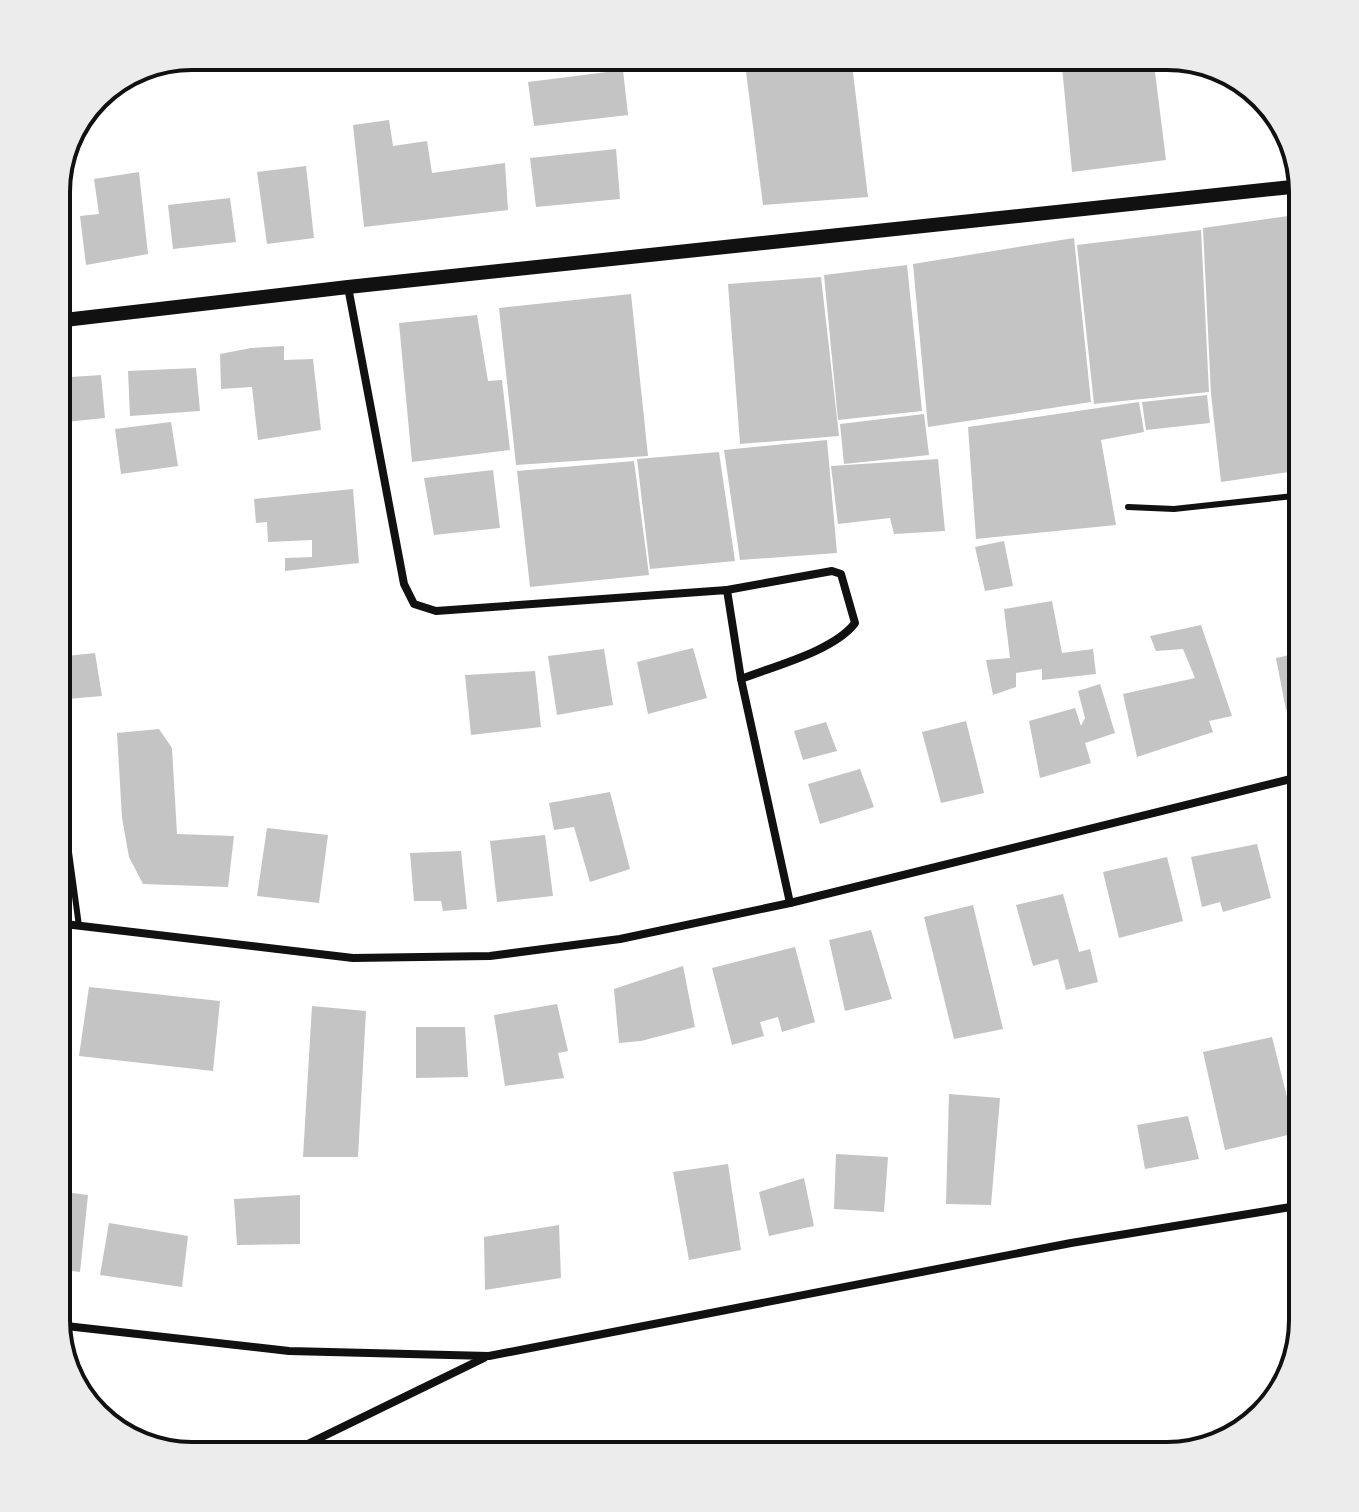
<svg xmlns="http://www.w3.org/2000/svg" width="1359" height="1512" font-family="'DM Sans',sans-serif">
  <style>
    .building { fill: #c4c4c4 }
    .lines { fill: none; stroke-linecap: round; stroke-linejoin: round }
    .service { stroke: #111; stroke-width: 6 }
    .minor { stroke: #111; stroke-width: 8 }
    .tertiary { stroke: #111; stroke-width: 14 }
    .rim { fill: none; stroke: #111; stroke-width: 4 }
  </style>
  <rect width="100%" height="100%" fill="#fff"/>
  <g class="building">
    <polygon points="744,56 851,56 868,197 763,205"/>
    <polygon points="1061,56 1153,56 1166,160 1072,172"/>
    <polygon points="623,70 628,115 534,126 528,82"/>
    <polygon points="389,120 393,146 427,141 432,173 505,163 508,210 364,227 353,125"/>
    <polygon points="616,149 620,199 536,207 530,158"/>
    <polygon points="306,166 314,238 267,244 257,172"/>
    <polygon points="139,172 148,254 86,265 80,216 99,214 94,179"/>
    <polygon points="230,198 236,242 173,249 168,205"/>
    <polygon points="1303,214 1303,470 1221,482 1211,394 1203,228"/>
    <polygon points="1201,230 1209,392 1094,404 1077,245"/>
    <polygon points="1074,238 1091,402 928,427 913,264"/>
    <polygon points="907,265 922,411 838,420 824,275"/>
    <polygon points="821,277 839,436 740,444 728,284"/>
    <polygon points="631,294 648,456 516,465 499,308"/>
    <polygon points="477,315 488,381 502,380 510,450 412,462 399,323"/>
    <polygon points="284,346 284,360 313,359 321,430 258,440 252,387 221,389 220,354 251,348"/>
    <polygon points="196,368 200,411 130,416 128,371"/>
    <polygon points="101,375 105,418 56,423 56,378"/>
    <polygon points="1207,395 1210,423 1146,430 1142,402"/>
    <polygon points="1139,402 1144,432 1101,440 1116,525 976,539 968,427"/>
    <polygon points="924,414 929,455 844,464 840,424"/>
    <polygon points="171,422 178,466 121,474 115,429"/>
    <polygon points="827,440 837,553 740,560 724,450"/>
    <polygon points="719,452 735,561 650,569 637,459"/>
    <polygon points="938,459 945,531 894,534 890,518 838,524 831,466"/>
    <polygon points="634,461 649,575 530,587 517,471"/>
    <polygon points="493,470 500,528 434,535 424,478"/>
    <polygon points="353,489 359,563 285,571 285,558 312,557 312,540 268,542 267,522 256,523 254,499"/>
    <polygon points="1004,541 1013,586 985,591 975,547"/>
    <polygon points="1052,601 1062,653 1093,649 1096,674 1042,680 1042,669 1016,673 1016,687 993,695 986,660 1010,658 1004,609"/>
    <polygon points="1201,625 1232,716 1209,721 1213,732 1137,757 1123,694 1195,678 1183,649 1156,651 1150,636"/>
    <polygon points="693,648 707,698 648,714 637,662"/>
    <polygon points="604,649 613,705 557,715 548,656"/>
    <polygon points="1303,652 1303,706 1286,710 1276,658"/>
    <polygon points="95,653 102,696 56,700 56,657"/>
    <polygon points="535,671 541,727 471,735 465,675"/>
    <polygon points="1100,684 1115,733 1085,743 1091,763 1040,778 1029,721 1075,708 1081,726 1085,718 1078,691"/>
    <polygon points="966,721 984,793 941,803 922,732"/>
    <polygon points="826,722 837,751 803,760 794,731"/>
    <polygon points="159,729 172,748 177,834 234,836 228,887 143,884 129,857 122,818 117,733"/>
    <polygon points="860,769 874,807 820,824 808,784"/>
    <polygon points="610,792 630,869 590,882 574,827 554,830 549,803"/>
    <polygon points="267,828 328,835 319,903 257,896"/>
    <polygon points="545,835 553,896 497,902 490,841"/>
    <polygon points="1303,837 1303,874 1302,874 1293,841"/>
    <polygon points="1257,844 1271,898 1223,912 1220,902 1202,907 1191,857"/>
    <polygon points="461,851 467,909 443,911 441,901 414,901 410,853"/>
    <polygon points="1167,857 1183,921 1119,938 1103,872"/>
    <polygon points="1063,894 1079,952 1090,949 1098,982 1066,990 1058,959 1033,966 1016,905"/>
    <polygon points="973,905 1003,1029 954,1039 924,917"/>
    <polygon points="871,930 892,999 845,1011 829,940"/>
    <polygon points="795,947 815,1022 782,1032 778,1017 760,1022 764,1036 732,1045 712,968"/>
    <polygon points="683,966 695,1027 641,1041 619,1043 614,989"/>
    <polygon points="89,987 220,1001 213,1071 79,1056"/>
    <polygon points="557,1004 568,1051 558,1053 564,1078 505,1086 494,1015"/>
    <polygon points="312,1006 366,1011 358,1157 303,1157"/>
    <polygon points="416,1027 465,1027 468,1077 416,1078"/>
    <polygon points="1272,1037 1296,1133 1225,1150 1203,1052"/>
    <polygon points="949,1094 1000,1098 991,1205 946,1204"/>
    <polygon points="1188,1116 1199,1159 1145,1169 1137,1125"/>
    <polygon points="836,1154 888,1157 884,1212 834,1209"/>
    <polygon points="728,1164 741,1250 689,1260 673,1172"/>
    <polygon points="804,1178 814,1226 769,1236 759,1192"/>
    <polygon points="56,1191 88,1195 80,1272 56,1269"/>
    <polygon points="300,1195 300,1244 237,1245 234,1199"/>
    <polygon points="109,1223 188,1236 182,1287 100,1275"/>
    <polygon points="559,1225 561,1278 485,1290 484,1237"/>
  </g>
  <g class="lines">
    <g class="service">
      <polyline points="1128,507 1174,509 1303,495"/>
      <polyline points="56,786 60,786 79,926"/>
    </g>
    <g class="minor">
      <polyline points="348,287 404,584 414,604 436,611 727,590 741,679 790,903"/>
      <path d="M727,590l105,-19 9,3 14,49c-21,28 -81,43 -114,56"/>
      <polyline points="56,923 353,958 490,956 620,939 790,903 1303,776"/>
      <polyline points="57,1325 289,1351 489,1356 1071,1243 1303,1205"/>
      <polyline points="283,1456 484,1358"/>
    </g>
    <polyline class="tertiary" points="56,321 348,287 1301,186"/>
  </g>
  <path d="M0 0H1359V1512H0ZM192 70H1167A122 122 0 0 1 1289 192V1320A122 122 0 0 1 1167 1442H192A122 122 0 0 1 70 1320V192A122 122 0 0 1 192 70Z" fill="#ececec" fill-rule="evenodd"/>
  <path class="rim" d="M192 70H1167A122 122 0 0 1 1289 192V1320A122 122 0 0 1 1167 1442H192A122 122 0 0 1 70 1320V192A122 122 0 0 1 192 70Z"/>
</svg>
